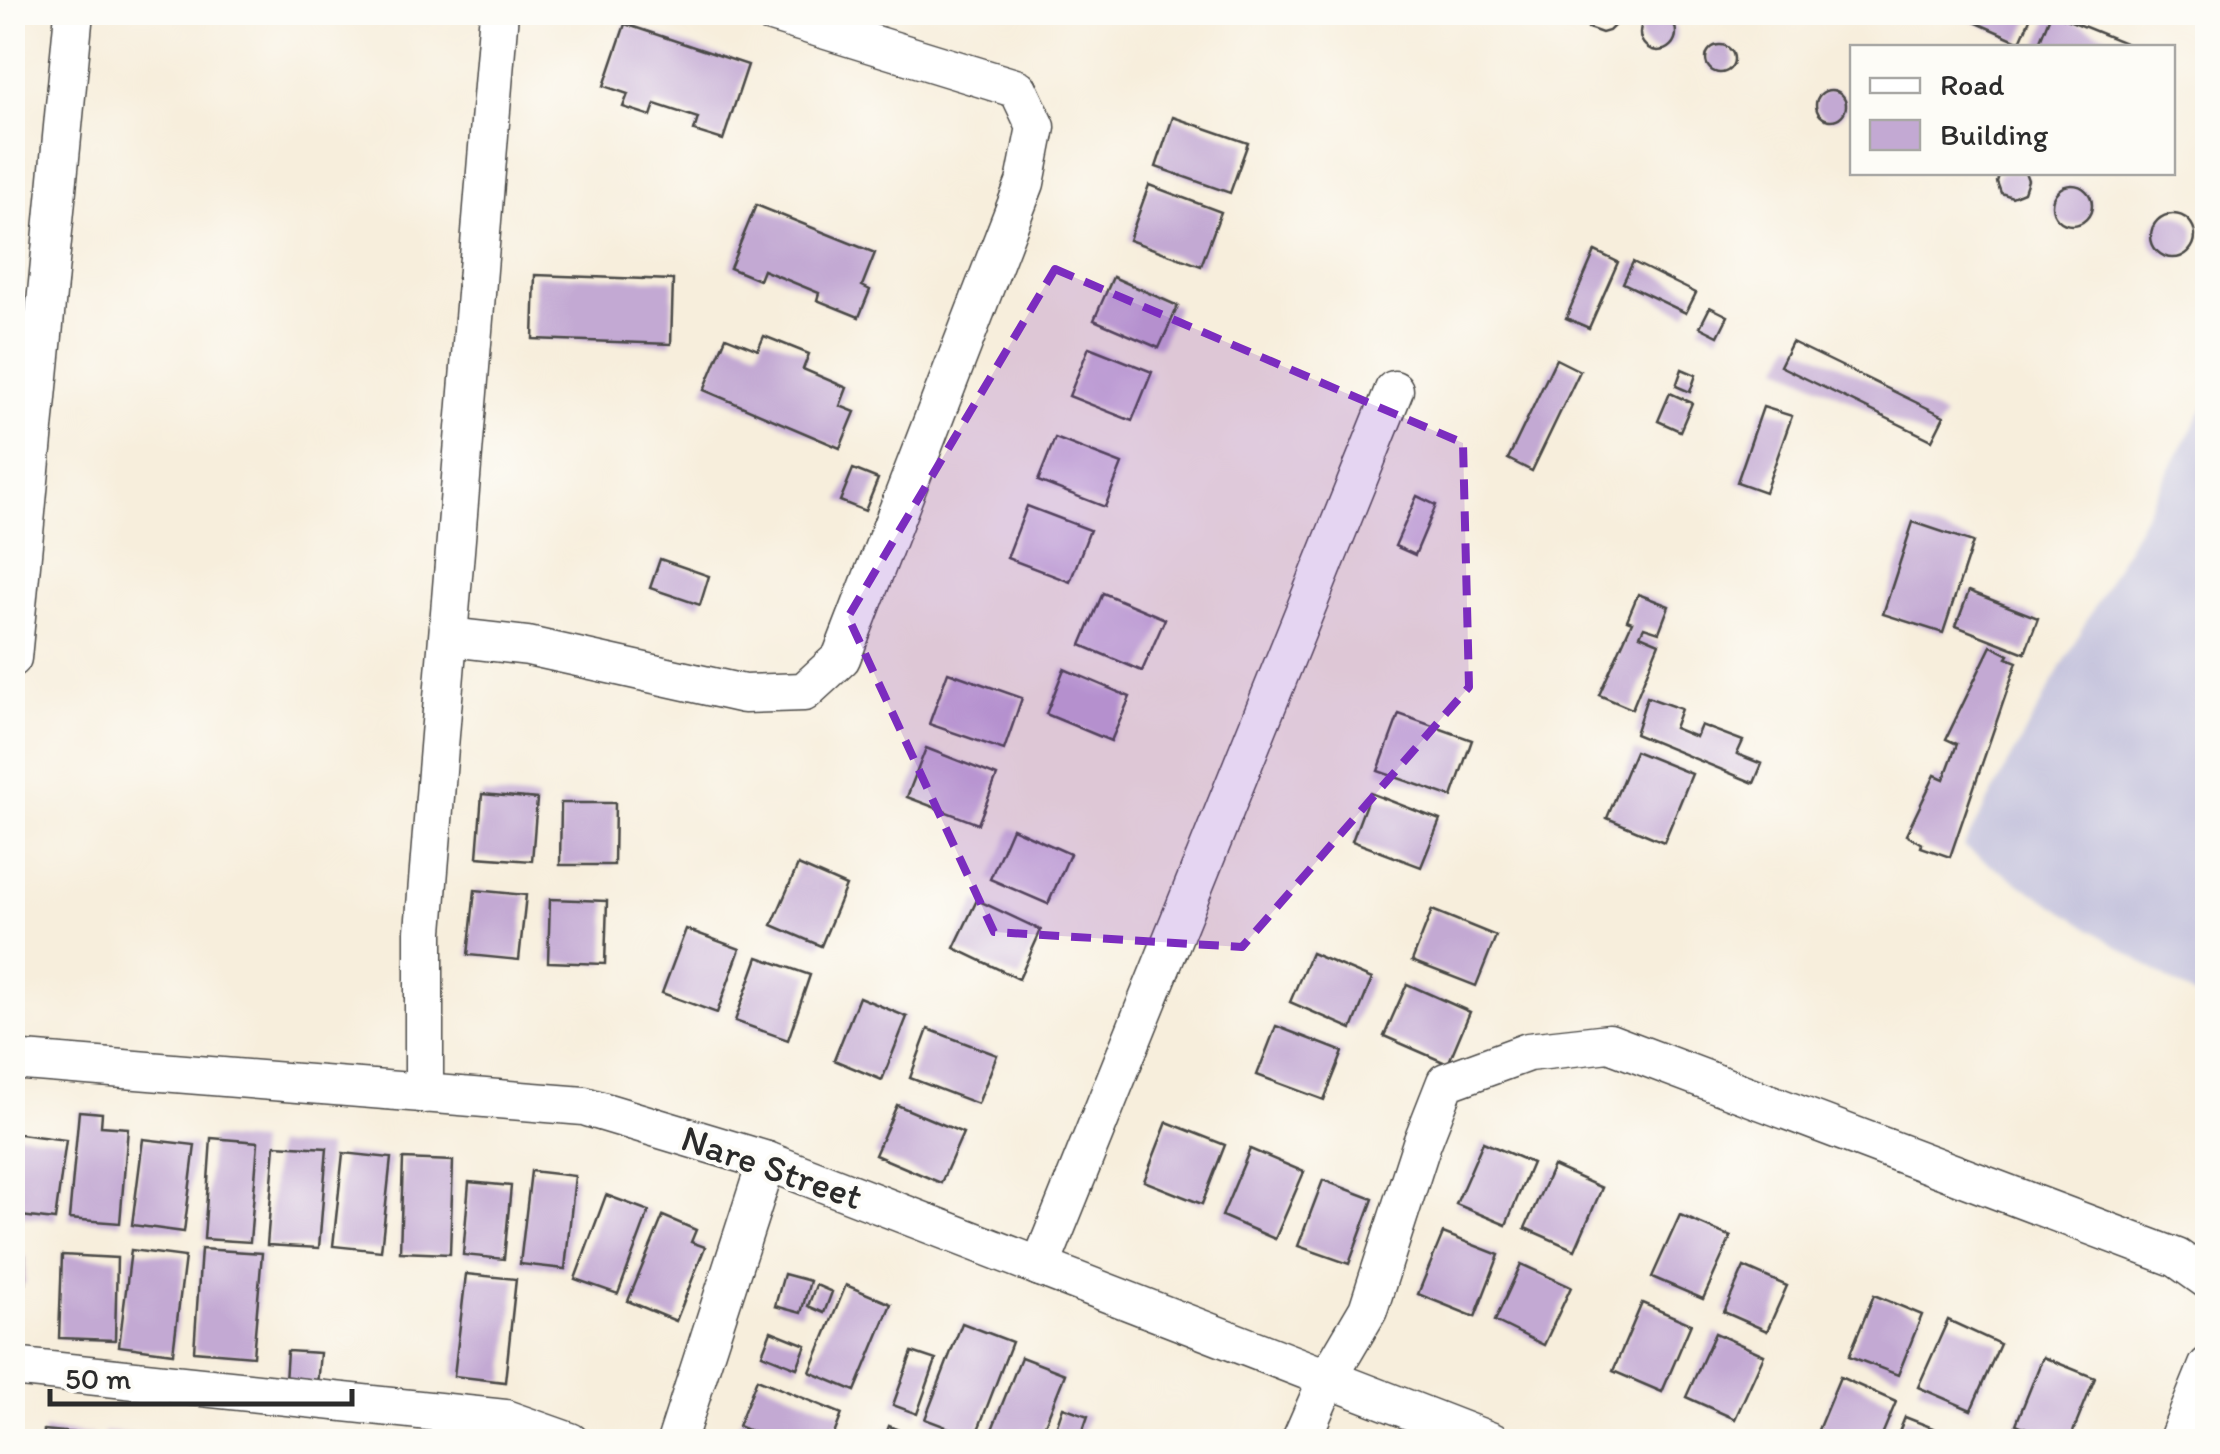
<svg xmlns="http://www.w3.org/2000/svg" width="2220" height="1454" font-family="Itim,sans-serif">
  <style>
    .industrial { fill: #c3c1db }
    .building { fill: #c3a9d3 }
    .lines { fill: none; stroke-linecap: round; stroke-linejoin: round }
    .minor-casing { stroke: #4a4846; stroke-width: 41 }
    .minor { stroke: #fff; stroke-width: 38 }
    .marked { fill: #7b2cbf; fill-opacity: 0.2; stroke: #7b2cbf; stroke-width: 8; stroke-dasharray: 20 12; stroke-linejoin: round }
    .labels { text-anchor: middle; stroke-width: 8; stroke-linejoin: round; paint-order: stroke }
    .street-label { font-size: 38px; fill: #2b2b2b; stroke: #fdfcf7 }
  </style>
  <rect width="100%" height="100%" fill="#fdfcf7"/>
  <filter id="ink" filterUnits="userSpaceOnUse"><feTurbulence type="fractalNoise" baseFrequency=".01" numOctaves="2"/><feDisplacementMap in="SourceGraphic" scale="20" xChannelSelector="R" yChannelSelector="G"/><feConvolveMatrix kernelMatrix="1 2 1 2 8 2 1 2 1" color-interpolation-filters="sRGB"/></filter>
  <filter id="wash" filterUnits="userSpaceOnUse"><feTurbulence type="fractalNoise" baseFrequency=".0048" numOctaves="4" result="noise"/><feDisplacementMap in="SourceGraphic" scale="40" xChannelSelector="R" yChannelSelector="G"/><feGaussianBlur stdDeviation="2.25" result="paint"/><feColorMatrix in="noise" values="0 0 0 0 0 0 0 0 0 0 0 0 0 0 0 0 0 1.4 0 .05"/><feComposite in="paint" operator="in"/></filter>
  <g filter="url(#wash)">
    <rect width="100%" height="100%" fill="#f7eedc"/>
    <polygon class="industrial" points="2207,401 2208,1004 2207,1004 1963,847"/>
    <g id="blocks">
      <g class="building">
        <polygon points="1581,12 1619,12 1620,20 1609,31 1602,33 1588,28"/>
        <polygon points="1952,12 2033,12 2020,42"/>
        <polygon points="2051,13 2135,47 2135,48 2037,48"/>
        <circle cx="1658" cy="33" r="18"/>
        <polygon points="625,24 748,65 723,140 694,131 698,118 655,104 651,116 623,107 628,94 604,86"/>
        <circle cx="1720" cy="59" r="14"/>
        <circle cx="1831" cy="105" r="15"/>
        <polygon points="1173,117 1248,143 1230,193 1156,167"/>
        <polygon points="2000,172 2025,172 2028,180 2024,192 2012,197 2001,193 1997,182"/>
        <polygon points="1149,185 1221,212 1201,266 1129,240"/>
        <circle cx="2072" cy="205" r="20"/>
        <polygon points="756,205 875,253 862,286 870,290 859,317 817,300 819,293 763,270 759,280 730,268"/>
        <circle cx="2173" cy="236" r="22"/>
        <polygon points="1595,251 1618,262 1589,328 1566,318"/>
        <polygon points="1633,262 1696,293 1686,313 1623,283"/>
        <polygon points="535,275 673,280 671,344 533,339"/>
        <polygon points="1113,277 1178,306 1159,348 1094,320"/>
        <polygon points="1710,307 1728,316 1718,336 1700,327"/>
        <polygon points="764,336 809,354 803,369 847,388 840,406 855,412 840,448 704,390 726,337 758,350"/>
        <polygon points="1792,342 1944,416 1932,440 1780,366"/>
        <polygon points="1089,347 1152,372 1132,421 1069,396"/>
        <polygon points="1556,359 1580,371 1532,471 1508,459"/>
        <polygon points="1682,369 1696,375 1690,392 1676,386"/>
        <polygon points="1670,393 1692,403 1680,431 1658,421"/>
        <polygon points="1763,407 1792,416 1765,492 1737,482"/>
        <polygon points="1055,438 1122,464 1105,507 1038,481"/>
        <polygon points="853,469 878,479 865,511 840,501"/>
        <polygon points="1417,496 1436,505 1415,555 1395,546"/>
        <polygon points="1027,506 1090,530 1070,582 1007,558"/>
        <polygon points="1913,522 1973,542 1943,633 1883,614"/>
        <polygon points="660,559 709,576 700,605 650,588"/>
        <polygon points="1969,591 2038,618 2025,653 1956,626"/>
        <polygon points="1103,593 1165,619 1142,671 1081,645"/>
        <polygon points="1638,594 1669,606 1659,632 1644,627 1640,635 1659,643 1632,709 1599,695 1632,622 1627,620"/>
        <polygon points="1991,646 2009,655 2007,658 2017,662 1950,857 1921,847 1922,844 1906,835 1935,775 1944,779 1957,744 1946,739"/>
        <polygon points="1064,669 1130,697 1111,741 1046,714"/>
        <polygon points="948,672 1022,698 1004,750 929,724"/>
        <polygon points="1647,697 1681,709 1674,728 1696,737 1701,725 1743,741 1737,754 1762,764 1754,783 1635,734"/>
        <polygon points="1399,714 1472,740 1452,797 1378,771"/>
        <polygon points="926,748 997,776 978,824 907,797"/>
        <polygon points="1635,751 1692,774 1664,842 1607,818"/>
        <polygon points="1370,793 1440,820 1421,867 1352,841"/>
        <polygon points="482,794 537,799 532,861 477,857"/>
        <polygon points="561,803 615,803 614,865 560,865"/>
        <polygon points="1012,828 1070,854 1048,904 990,879"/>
        <polygon points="798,865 846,886 821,946 772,925"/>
        <polygon points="475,890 526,895 519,960 468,955"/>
        <polygon points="550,899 607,901 605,964 548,962"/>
        <polygon points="977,900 1041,930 1019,979 954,948"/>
        <polygon points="1432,910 1496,936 1476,986 1412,961"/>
        <polygon points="686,929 740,949 717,1013 662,993"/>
        <polygon points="1311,953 1372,979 1352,1029 1290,1002"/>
        <polygon points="758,957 810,975 788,1040 735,1021"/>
        <polygon points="1407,984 1470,1012 1448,1064 1384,1036"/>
        <polygon points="859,997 907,1017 882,1080 834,1060"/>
        <polygon points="1276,1026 1343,1052 1324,1100 1257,1075"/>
        <polygon points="928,1029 997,1055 978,1104 910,1078"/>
        <polygon points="897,1105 963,1133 941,1183 875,1155"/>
        <polygon points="79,1111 102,1113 101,1126 128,1128 120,1223 69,1219"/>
        <polygon points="1167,1122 1225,1145 1202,1204 1144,1181"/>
        <polygon points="12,1133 66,1140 55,1220 12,1215"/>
        <polygon points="211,1138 258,1142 250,1242 204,1239"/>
        <polygon points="143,1139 195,1145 184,1232 132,1225"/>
        <polygon points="1483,1142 1532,1163 1506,1225 1456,1204"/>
        <polygon points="275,1145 327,1148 319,1248 267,1245"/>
        <polygon points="1250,1149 1304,1172 1275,1239 1222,1216"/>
        <polygon points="343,1153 391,1158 381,1251 333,1246"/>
        <polygon points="403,1159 453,1161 450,1254 400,1252"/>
        <polygon points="1553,1166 1602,1188 1575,1250 1525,1228"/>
        <polygon points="531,1171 575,1176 565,1269 520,1264"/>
        <polygon points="1323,1180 1373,1199 1349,1264 1298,1246"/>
        <polygon points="469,1182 511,1186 504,1259 463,1255"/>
        <polygon points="606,1195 649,1211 618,1294 575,1279"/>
        <polygon points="1680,1215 1731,1237 1703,1299 1652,1277"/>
        <polygon points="663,1216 696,1230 691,1242 705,1247 676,1321 628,1301"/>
        <polygon points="1443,1233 1499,1255 1475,1317 1418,1294"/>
        <polygon points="201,1249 262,1253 253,1356 194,1351"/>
        <polygon points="131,1250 185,1257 173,1353 119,1346"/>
        <polygon points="62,1255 117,1258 115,1340 59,1338"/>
        <polygon points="25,1256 25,1284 12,1284 12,1257"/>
        <polygon points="1521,1264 1571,1287 1544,1345 1495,1321"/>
        <polygon points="1744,1267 1787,1286 1767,1331 1724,1312"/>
        <polygon points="466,1274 516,1279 505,1382 454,1376"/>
        <polygon points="784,1274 810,1281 801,1313 775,1306"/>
        <polygon points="816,1285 832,1292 824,1313 808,1306"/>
        <polygon points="846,1285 891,1304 855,1391 810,1372"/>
        <polygon points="1874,1295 1922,1315 1898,1375 1849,1356"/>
        <polygon points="1642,1303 1691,1324 1662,1392 1613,1371"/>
        <polygon points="1948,1320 2000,1344 1971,1410 1918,1387"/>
        <polygon points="962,1323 1012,1342 975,1438 925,1419"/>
        <polygon points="771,1331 806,1345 797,1368 762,1354"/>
        <polygon points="1715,1333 1764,1355 1735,1419 1686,1397"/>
        <polygon points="287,1351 320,1353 317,1385 285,1382"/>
        <polygon points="912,1352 936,1360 917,1414 893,1405"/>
        <polygon points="1021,1357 1065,1374 1038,1442 987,1442"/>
        <polygon points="2043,1357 2095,1378 2069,1442 2061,1442 2016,1424"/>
        <polygon points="1840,1377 1896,1402 1879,1442 1813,1442"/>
        <polygon points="757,1379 842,1414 831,1442 776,1442 738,1426"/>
        <polygon points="1063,1407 1088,1416 1079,1442 1051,1442"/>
        <polygon points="1905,1417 1958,1438 1956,1442 1895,1442"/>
        <polygon points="889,1426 925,1441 925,1442 883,1442"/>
        <polygon points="44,1430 93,1435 93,1442 43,1442"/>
        <polygon points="104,1432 158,1436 158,1442 104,1442"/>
      </g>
    </g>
  </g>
  <g filter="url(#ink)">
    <use href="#blocks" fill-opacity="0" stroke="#4a4846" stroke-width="2.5"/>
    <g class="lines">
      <g class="minor-casing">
        <g id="minor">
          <polyline points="450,637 528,646 744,694 804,692 841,658 1025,183 1036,127 1018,89 768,12"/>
          <polyline points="12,658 74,12"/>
          <polyline points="12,1060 584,1106 767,1161 1492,1442"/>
          <polyline points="424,1094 424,931 499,12"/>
          <polyline points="1040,1267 1394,390"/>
          <polyline points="12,1367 505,1419 570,1442"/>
          <polyline points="676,1442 767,1161"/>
          <polyline points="1300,1442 1328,1378 1368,1310 1422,1143 1446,1082 1528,1052 1609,1043 2177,1258 2208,1280"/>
          <polyline points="2177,1442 2208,1366"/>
        </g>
      </g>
      <use href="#minor" class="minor"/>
    </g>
  </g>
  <path class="marked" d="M1055,269l408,174 6,244 -227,260 -248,-15 -146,-315z"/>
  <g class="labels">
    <g class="street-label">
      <text transform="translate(772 1167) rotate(19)" y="13">Nare Street</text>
    </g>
  </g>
  <rect width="2220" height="1454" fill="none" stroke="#fdfcf7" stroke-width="50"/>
  <rect x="1850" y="45" width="325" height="130" fill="#fdfcf7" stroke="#a9a8a5" stroke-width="2.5"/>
  <rect x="1870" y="78" width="50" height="15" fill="#ffffff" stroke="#a9a8a5" stroke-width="2.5"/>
  <text x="1940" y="95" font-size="30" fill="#2b2b2b">Road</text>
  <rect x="1870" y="120" width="50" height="30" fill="#c3a9d3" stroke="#a9a8a5" stroke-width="2.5"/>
  <text x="1940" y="145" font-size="30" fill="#2b2b2b">Building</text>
  <path d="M50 1389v15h302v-15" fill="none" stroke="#2b2b2b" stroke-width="5"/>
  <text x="65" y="1389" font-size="30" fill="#2b2b2b" stroke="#fdfcf7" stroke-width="8" paint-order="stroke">50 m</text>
</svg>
